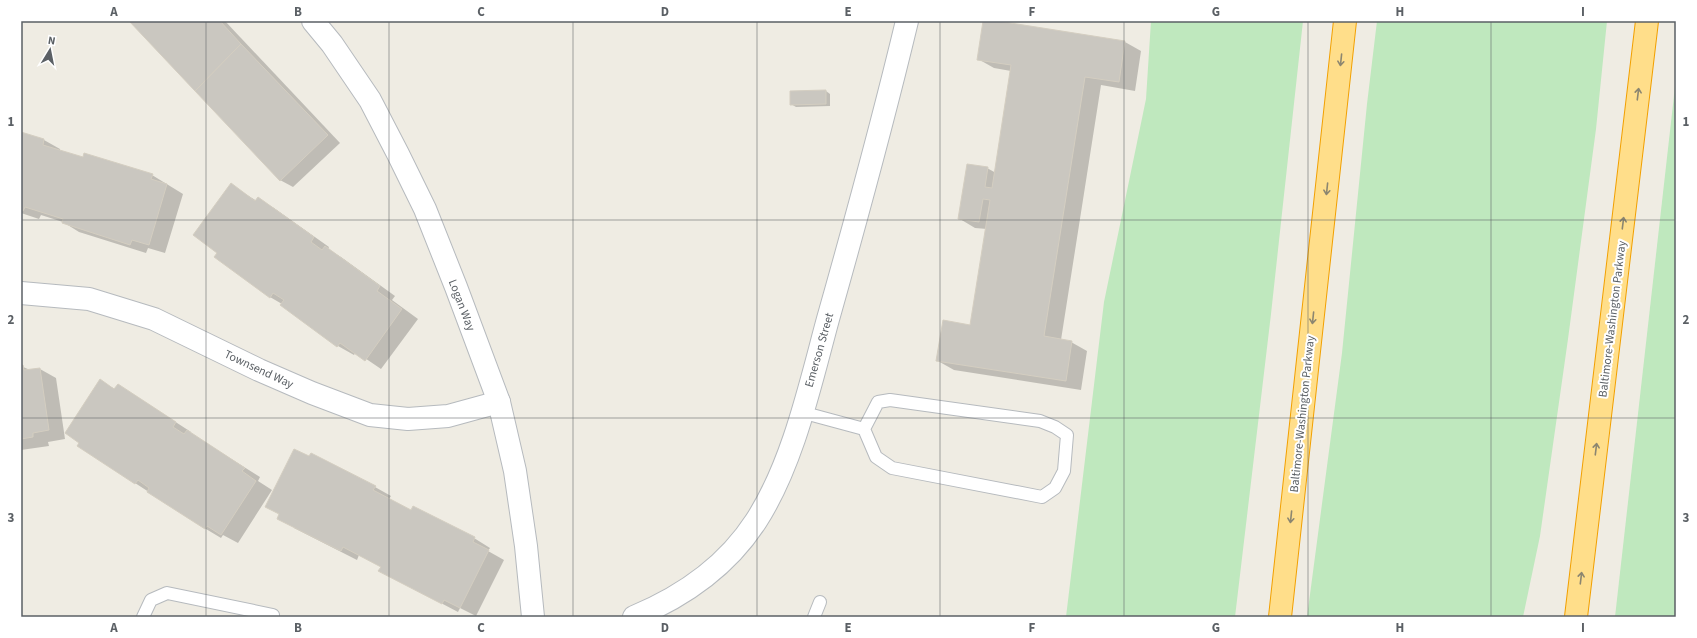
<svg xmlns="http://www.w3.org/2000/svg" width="1697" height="638" font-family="'Source Sans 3',sans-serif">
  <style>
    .green { fill: #bfe8be }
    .shadow { fill: #0003 }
    .building { fill: #cac7c0; stroke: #d4cec1 }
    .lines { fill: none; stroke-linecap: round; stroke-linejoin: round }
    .lane-casing { stroke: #b6babe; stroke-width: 14 }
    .street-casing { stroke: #b6babe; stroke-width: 24 }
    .highway-casing { stroke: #f2a000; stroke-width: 24 }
    .lane { stroke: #fff; stroke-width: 12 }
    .street { stroke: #fff; stroke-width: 22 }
    .highway { stroke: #ffde8a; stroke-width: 22 }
    .oneway { stroke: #8c8670 }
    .grid { fill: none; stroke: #5b6065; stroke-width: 1; stroke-opacity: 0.55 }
    .labels { text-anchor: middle; stroke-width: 4; stroke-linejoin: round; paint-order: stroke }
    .street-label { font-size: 12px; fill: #5b6065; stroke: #fff }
    .neatline { fill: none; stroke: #5b6065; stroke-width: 1.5 }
    .grid-label { font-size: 13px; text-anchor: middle; font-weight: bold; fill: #5b6065 }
  </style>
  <rect width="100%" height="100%" fill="#efece3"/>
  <g class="green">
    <polygon points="1151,21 1303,21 1271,314 1235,617 1066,617 1104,302 1146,99"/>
    <polygon points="1377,21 1607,21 1596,129 1568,339 1540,536 1523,617 1307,617 1342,353 1367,104"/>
    <polygon points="1676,78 1676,617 1615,617"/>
  </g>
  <g class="shadow">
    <polygon points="130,21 225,21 340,143 293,187 280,180"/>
    <polygon points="984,21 1125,42 1141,51 1135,91 1101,85 1061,340 1071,342 1087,351 1081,390 954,370 938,361 971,326 987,229 975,228 960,219 987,168 996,173 1011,71 994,68 978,59"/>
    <polygon points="826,91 830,94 830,106 796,107 791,104"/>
    <polygon points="21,133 44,140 60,149 60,151 84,158 152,175 183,194 165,253 148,248 146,253 79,232 63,222 41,215 39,219 21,213"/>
    <polygon points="231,185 257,201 258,199 274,208 329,247 328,249 341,257 395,296 392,300 418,319 381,369 356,352 354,355 338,346 282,305 282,304 270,297 218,253"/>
    <polygon points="21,366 30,370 40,369 56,378 65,439 48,442 49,446 21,450"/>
    <polygon points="100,381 115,389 134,395 191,432 190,433 260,477 258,481 272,490 238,543 223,535 221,538 206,529 135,483"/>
    <polygon points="375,487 391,496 389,499 411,511 474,538 490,548 488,551 504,560 476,616 460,608 458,612 380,571 382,567 359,555 357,560 294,528"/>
  </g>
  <g class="building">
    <polygon points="129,21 220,21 241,44 195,91"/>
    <polygon points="983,21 998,21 1125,41 1119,82 1085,77 1044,336 1072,341 1066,381 936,361 943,320 970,325 990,200 983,199 979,222 958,219 967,164 988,167 985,187 992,188 1011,65 977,60"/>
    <polygon points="241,44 328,135 280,181 195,91"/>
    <polygon points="826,90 826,104 790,105 790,91"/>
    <polygon points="21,132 44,139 43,145 83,157 84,153 153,174 151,179 167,184 149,245 132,240 130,245 62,223 63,219 25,207 23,211 21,210"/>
    <polygon points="231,183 255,201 258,197 314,237 311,242 322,250 325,246 380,286 377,291 402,309 365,361 340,343 337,347 280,305 284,300 273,293 270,298 214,257 217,253 193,235"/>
    <polygon points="21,365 23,365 24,370 40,368 49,430 33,433 33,437 21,439"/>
    <polygon points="100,379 114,389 118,384 176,422 173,427 184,434 187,430 245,468 242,471 256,481 221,535 207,526 205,529 147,492 149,488 138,480 135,484 77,446 79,443 65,433"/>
    <polygon points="294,449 309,456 311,453 376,486 373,490 411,510 413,506 475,537 473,542 489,550 460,608 444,600 442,604 378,571 381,567 343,547 341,551 277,519 279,514 265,507"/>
  </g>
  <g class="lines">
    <g class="lane-casing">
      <g id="lane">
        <polyline points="801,412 864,429 876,457 892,468 1042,497 1055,488 1064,471 1067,435 1055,427 1040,421 890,400 878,402 864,429"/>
        <polyline points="143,617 151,600 167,593 273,615"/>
        <polyline points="814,617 820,602"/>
      </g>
    </g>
    <g class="street-casing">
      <g id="street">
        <polyline points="313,21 332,44 370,100 398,154 425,209 456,287 499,402 515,471 526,546 533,617"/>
        <polyline points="21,293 89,299 154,319 259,370 312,393 370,415 408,419 448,416 499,402"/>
        <path d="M634,617c48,-20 93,-51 122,-96 37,-57 54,-136 72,-202 28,-99 55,-198 79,-298"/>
      </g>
    </g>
    <g class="highway-casing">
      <g id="highway">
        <polyline points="1280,617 1345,21"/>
        <polyline points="1576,617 1647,21"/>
      </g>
    </g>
    <use href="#lane" class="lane"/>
    <use href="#street" class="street"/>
    <use href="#highway" class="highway"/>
  </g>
  <defs><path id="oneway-shaft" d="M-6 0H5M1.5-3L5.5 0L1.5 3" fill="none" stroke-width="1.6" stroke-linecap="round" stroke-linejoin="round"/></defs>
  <g class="oneway">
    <use href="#oneway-shaft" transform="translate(1341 60) rotate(96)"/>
    <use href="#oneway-shaft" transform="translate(1638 94) rotate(-83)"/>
    <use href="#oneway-shaft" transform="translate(1327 189) rotate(96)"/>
    <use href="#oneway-shaft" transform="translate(1623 223) rotate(-83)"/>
    <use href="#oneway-shaft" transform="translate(1313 318) rotate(96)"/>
    <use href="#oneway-shaft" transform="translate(1596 449) rotate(-83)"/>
    <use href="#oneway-shaft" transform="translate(1291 517) rotate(96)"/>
    <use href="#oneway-shaft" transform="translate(1581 578) rotate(-83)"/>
  </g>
  <path class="grid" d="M206,21v596M389,21v596M573,21v596M757,21v596M940,21v596M1124,21v596M1308,21v596M1491,21v596M21,220h1655M21,418h1655"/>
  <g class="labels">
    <g class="street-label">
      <text transform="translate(462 305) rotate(69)" y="4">Logan Way</text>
      <text transform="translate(1612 319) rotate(-83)" y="4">Baltimore-Washington Parkway</text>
      <text transform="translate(819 350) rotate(-74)" y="4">Emerson Street</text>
      <text transform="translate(259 369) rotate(25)" y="4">Townsend Way</text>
      <text transform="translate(1302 414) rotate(-84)" y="4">Baltimore-Washington Parkway</text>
    </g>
  </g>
  <rect width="1697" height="638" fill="none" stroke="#ffffff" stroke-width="44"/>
  <g transform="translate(50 50) rotate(10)" stroke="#ffffff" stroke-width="3" paint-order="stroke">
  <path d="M0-3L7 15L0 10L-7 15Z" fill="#5b6065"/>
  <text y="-6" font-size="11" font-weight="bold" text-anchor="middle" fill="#5b6065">N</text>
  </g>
  <rect x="22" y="22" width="1653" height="594" class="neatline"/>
  <g class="grid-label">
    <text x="114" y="16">A</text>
    <text x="298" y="16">B</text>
    <text x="481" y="16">C</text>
    <text x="665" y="16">D</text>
    <text x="848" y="16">E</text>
    <text x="1032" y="16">F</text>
    <text x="1216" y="16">G</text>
    <text x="1400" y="16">H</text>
    <text x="1583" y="16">I</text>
    <text x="11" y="126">1</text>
    <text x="1686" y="126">1</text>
    <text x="11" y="324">2</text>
    <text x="1686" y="324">2</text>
    <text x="11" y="522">3</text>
    <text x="1686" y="522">3</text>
    <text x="114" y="632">A</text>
    <text x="298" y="632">B</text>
    <text x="481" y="632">C</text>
    <text x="665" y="632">D</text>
    <text x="848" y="632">E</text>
    <text x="1032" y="632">F</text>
    <text x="1216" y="632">G</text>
    <text x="1400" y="632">H</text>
    <text x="1583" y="632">I</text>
  </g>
</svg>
